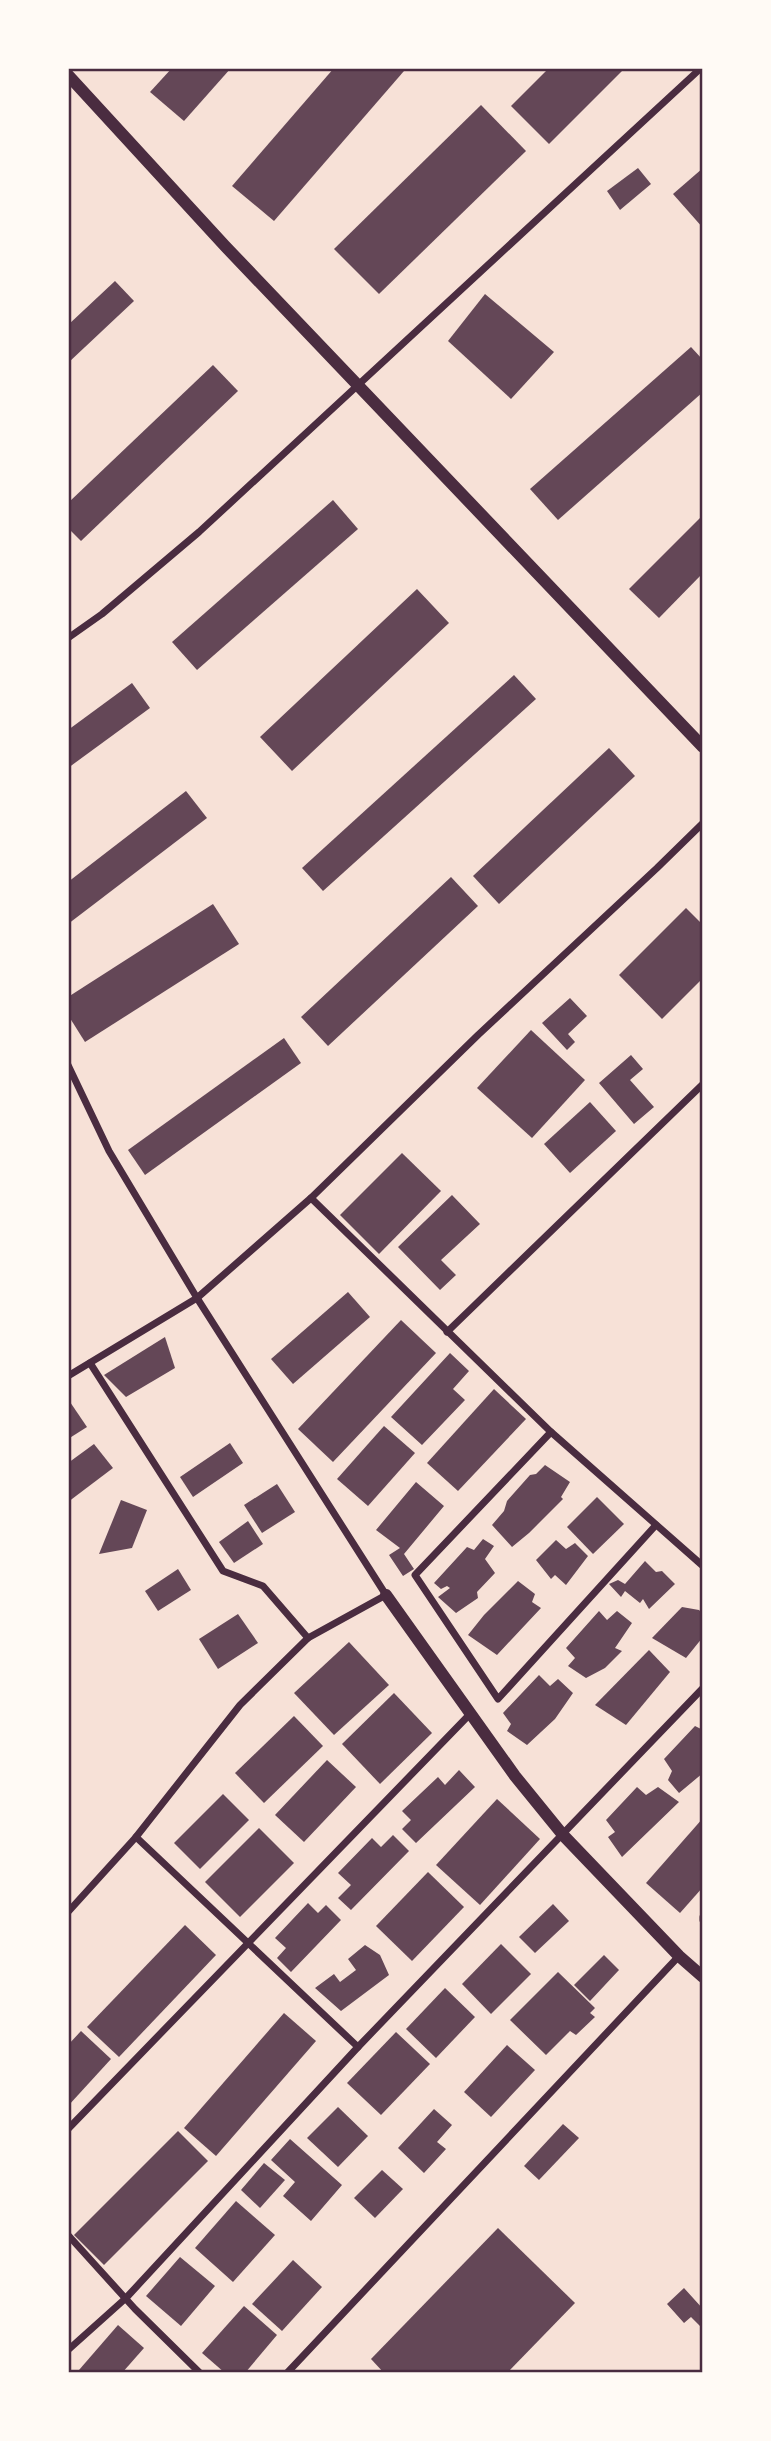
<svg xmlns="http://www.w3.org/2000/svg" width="771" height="2441" font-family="'PT Sans Narrow',sans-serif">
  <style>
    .building { fill: #644757 }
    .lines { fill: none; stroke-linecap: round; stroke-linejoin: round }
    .minor { stroke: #4a2c40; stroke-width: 7 }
    .tertiary { stroke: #4a2c40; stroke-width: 12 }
    .neatline { fill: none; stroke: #4a2c40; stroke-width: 2.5 }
  </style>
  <rect width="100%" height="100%" fill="#f7e1d7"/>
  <g class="building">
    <polygon points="172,68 231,68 184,121 150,92"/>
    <polygon points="334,68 401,68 404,71 274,221 232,186"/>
    <polygon points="549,68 625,68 549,144 511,106"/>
    <polygon points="481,105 526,151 379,294 334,249"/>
    <polygon points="638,168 651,184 620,210 607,191"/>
    <polygon points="703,168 703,228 673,194"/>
    <polygon points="115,281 134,301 68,363 68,325"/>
    <polygon points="485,294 554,352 511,399 448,341"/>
    <polygon points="691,347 703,360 703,392 558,520 530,489"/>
    <polygon points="213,365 238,391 81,541 68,528 68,503"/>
    <polygon points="333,500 358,529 197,670 172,642"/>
    <polygon points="703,515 703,573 659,618 629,589"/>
    <polygon points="417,589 449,623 292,771 260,737"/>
    <polygon points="514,675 536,699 323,891 302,868"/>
    <polygon points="132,683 150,708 68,768 68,730"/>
    <polygon points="609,748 635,776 499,904 473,876"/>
    <polygon points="186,791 207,818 68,924 68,882"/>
    <polygon points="451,877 478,906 328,1046 301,1017"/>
    <polygon points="213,904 239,944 85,1042 68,1015 68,997"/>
    <polygon points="686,908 703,925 703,978 662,1019 619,975"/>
    <polygon points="570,998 587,1016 568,1034 575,1042 567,1050 542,1023"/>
    <polygon points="531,1030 585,1080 532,1138 477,1088"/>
    <polygon points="284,1038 301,1063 145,1175 128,1150"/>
    <polygon points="631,1055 643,1069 630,1080 654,1107 634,1124 599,1083"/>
    <polygon points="590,1102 616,1131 570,1173 544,1144"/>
    <polygon points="402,1153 441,1191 379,1254 340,1215"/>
    <polygon points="452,1195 480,1224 441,1260 456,1275 440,1290 398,1247"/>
    <polygon points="348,1292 370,1317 293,1384 271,1359"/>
    <polygon points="401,1320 436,1353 333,1462 298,1429"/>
    <polygon points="165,1337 175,1368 126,1397 104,1375"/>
    <polygon points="450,1353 469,1371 453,1389 465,1400 422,1445 391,1417"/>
    <polygon points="494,1389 526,1419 458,1491 427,1463"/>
    <polygon points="68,1399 87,1427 68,1439"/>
    <polygon points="384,1426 415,1453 368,1506 337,1479"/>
    <polygon points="230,1443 243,1463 193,1497 180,1477"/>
    <polygon points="94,1444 113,1468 68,1502 68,1463"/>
    <polygon points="545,1465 570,1482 561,1497 563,1499 529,1533 512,1547 492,1525 504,1511 507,1501 530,1475 536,1474"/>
    <polygon points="416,1482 444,1506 404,1554 414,1569 403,1576 389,1555 400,1548 376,1530"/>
    <polygon points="277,1484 295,1512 262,1533 244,1505"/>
    <polygon points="597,1497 624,1524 593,1554 567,1527"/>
    <polygon points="121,1500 147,1510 132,1548 99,1554"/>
    <polygon points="248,1521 263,1544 234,1563 219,1542"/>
    <polygon points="483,1539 494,1546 485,1559 495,1573 477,1592 478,1598 456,1613 438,1597 450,1588 447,1586 441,1589 434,1583 467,1547 474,1550"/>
    <polygon points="556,1540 566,1549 575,1543 588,1556 566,1585 555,1575 551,1579 536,1560"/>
    <polygon points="645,1561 656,1572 662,1571 675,1584 649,1609 643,1599 640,1603 625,1591 621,1597 609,1584 618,1580 625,1584"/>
    <polygon points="178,1569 191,1590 158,1611 145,1591"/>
    <polygon points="518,1581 535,1594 532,1602 541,1608 497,1655 468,1635 484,1615"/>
    <polygon points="682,1607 699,1610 703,1614 703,1637 686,1658 652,1638"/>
    <polygon points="599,1611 607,1620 617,1611 632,1623 615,1648 622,1651 605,1668 586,1678 568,1666 575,1658 566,1648"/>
    <polygon points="238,1614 258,1643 218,1669 199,1639"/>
    <polygon points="349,1642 389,1685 334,1735 294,1693"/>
    <polygon points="649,1650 670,1672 626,1725 595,1705"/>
    <polygon points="539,1675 550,1686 558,1679 573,1693 555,1719 527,1745 507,1731 511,1724 503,1713"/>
    <polygon points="394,1693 432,1733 380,1784 342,1744"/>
    <polygon points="294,1716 323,1746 264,1803 235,1773"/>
    <polygon points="695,1726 703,1730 703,1773 679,1793 668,1780 672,1771 664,1759"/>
    <polygon points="327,1760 356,1787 304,1842 275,1815"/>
    <polygon points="459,1770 475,1787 416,1843 402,1829 411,1820 402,1811 438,1777 445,1785"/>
    <polygon points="637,1787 646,1795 658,1787 679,1802 622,1857 608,1837 615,1832 606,1820"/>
    <polygon points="223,1794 249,1820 200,1869 174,1843"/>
    <polygon points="497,1799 540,1839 480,1905 436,1865"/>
    <polygon points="703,1818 703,1887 680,1913 646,1883"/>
    <polygon points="259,1828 294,1863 240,1917 205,1882"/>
    <polygon points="393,1835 409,1851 351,1910 338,1898 351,1885 338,1873 372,1838 381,1847"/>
    <polygon points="428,1872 464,1907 412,1961 376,1926"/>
    <polygon points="308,1903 318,1913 326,1905 341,1920 291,1972 277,1958 286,1948 275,1938"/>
    <polygon points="553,1904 569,1921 535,1953 519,1937"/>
    <polygon points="185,1925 216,1955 119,2057 87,2027"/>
    <polygon points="501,1944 531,1974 491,2014 462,1984"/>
    <polygon points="365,1945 380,1955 389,1975 341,2011 315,1988 334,1974 340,1982 356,1970 348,1959"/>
    <polygon points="604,1955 619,1970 590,2001 574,1985"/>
    <polygon points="558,1972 595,2008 590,2013 595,2017 576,2035 570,2031 546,2055 510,2020"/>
    <polygon points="445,1988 475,2017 436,2058 406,2029"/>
    <polygon points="284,2013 316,2041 216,2156 184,2128"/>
    <polygon points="81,2031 111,2059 68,2106 68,2045"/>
    <polygon points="396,2032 430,2064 381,2115 347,2083"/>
    <polygon points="507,2045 535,2070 491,2117 464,2092"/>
    <polygon points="338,2107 368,2136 338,2167 307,2138"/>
    <polygon points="434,2109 452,2125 437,2142 446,2149 424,2173 398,2148"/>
    <polygon points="563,2124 579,2138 539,2180 524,2166"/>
    <polygon points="178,2131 208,2161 104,2265 74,2235"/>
    <polygon points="290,2139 342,2185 311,2221 283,2196 295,2182 271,2160"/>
    <polygon points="264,2163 285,2180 260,2208 241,2190"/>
    <polygon points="382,2170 403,2189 375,2218 354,2198"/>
    <polygon points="236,2201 275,2235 233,2282 195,2248"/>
    <polygon points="498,2228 575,2303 507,2373 384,2373 371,2359"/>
    <polygon points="180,2257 215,2286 181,2326 146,2296"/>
    <polygon points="293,2260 322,2287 282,2331 252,2304"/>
    <polygon points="684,2288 703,2309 703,2329 691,2317 684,2323 667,2304"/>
    <polygon points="244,2306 277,2335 245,2373 225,2373 202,2353"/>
    <polygon points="118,2325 144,2348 122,2373 82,2373 79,2370"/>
  </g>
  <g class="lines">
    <g class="minor">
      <polyline points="68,638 102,614 199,532 701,68"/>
      <polyline points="68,1065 109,1151 197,1298 386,1595 308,1638 240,1705 136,1837 68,1912"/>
      <polyline points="311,1198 551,1432 703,1566"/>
      <polyline points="447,1332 703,1084"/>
      <polyline points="90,1363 223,1571 263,1586 308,1638"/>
      <polyline points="68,1376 197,1298 311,1198 478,1035 657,868 703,823"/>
      <polyline points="551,1432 415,1575 498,1699 656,1525"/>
      <polyline points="136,1837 358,2047"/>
      <polyline points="703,1917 703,1920"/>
      <polyline points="68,2129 470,1714"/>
      <polyline points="68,2235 135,2309 200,2373"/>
      <polyline points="68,2350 126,2298 358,2047 703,1688"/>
      <polyline points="287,2373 679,1956"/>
    </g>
    <g class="tertiary">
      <polyline points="68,75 225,246 703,747"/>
      <polyline points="386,1595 515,1776 563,1835 679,1956 703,1977"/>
    </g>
  </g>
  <rect width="771" height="2441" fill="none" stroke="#fffaf5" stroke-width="140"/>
  <rect x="70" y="70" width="631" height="2301" class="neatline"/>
</svg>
